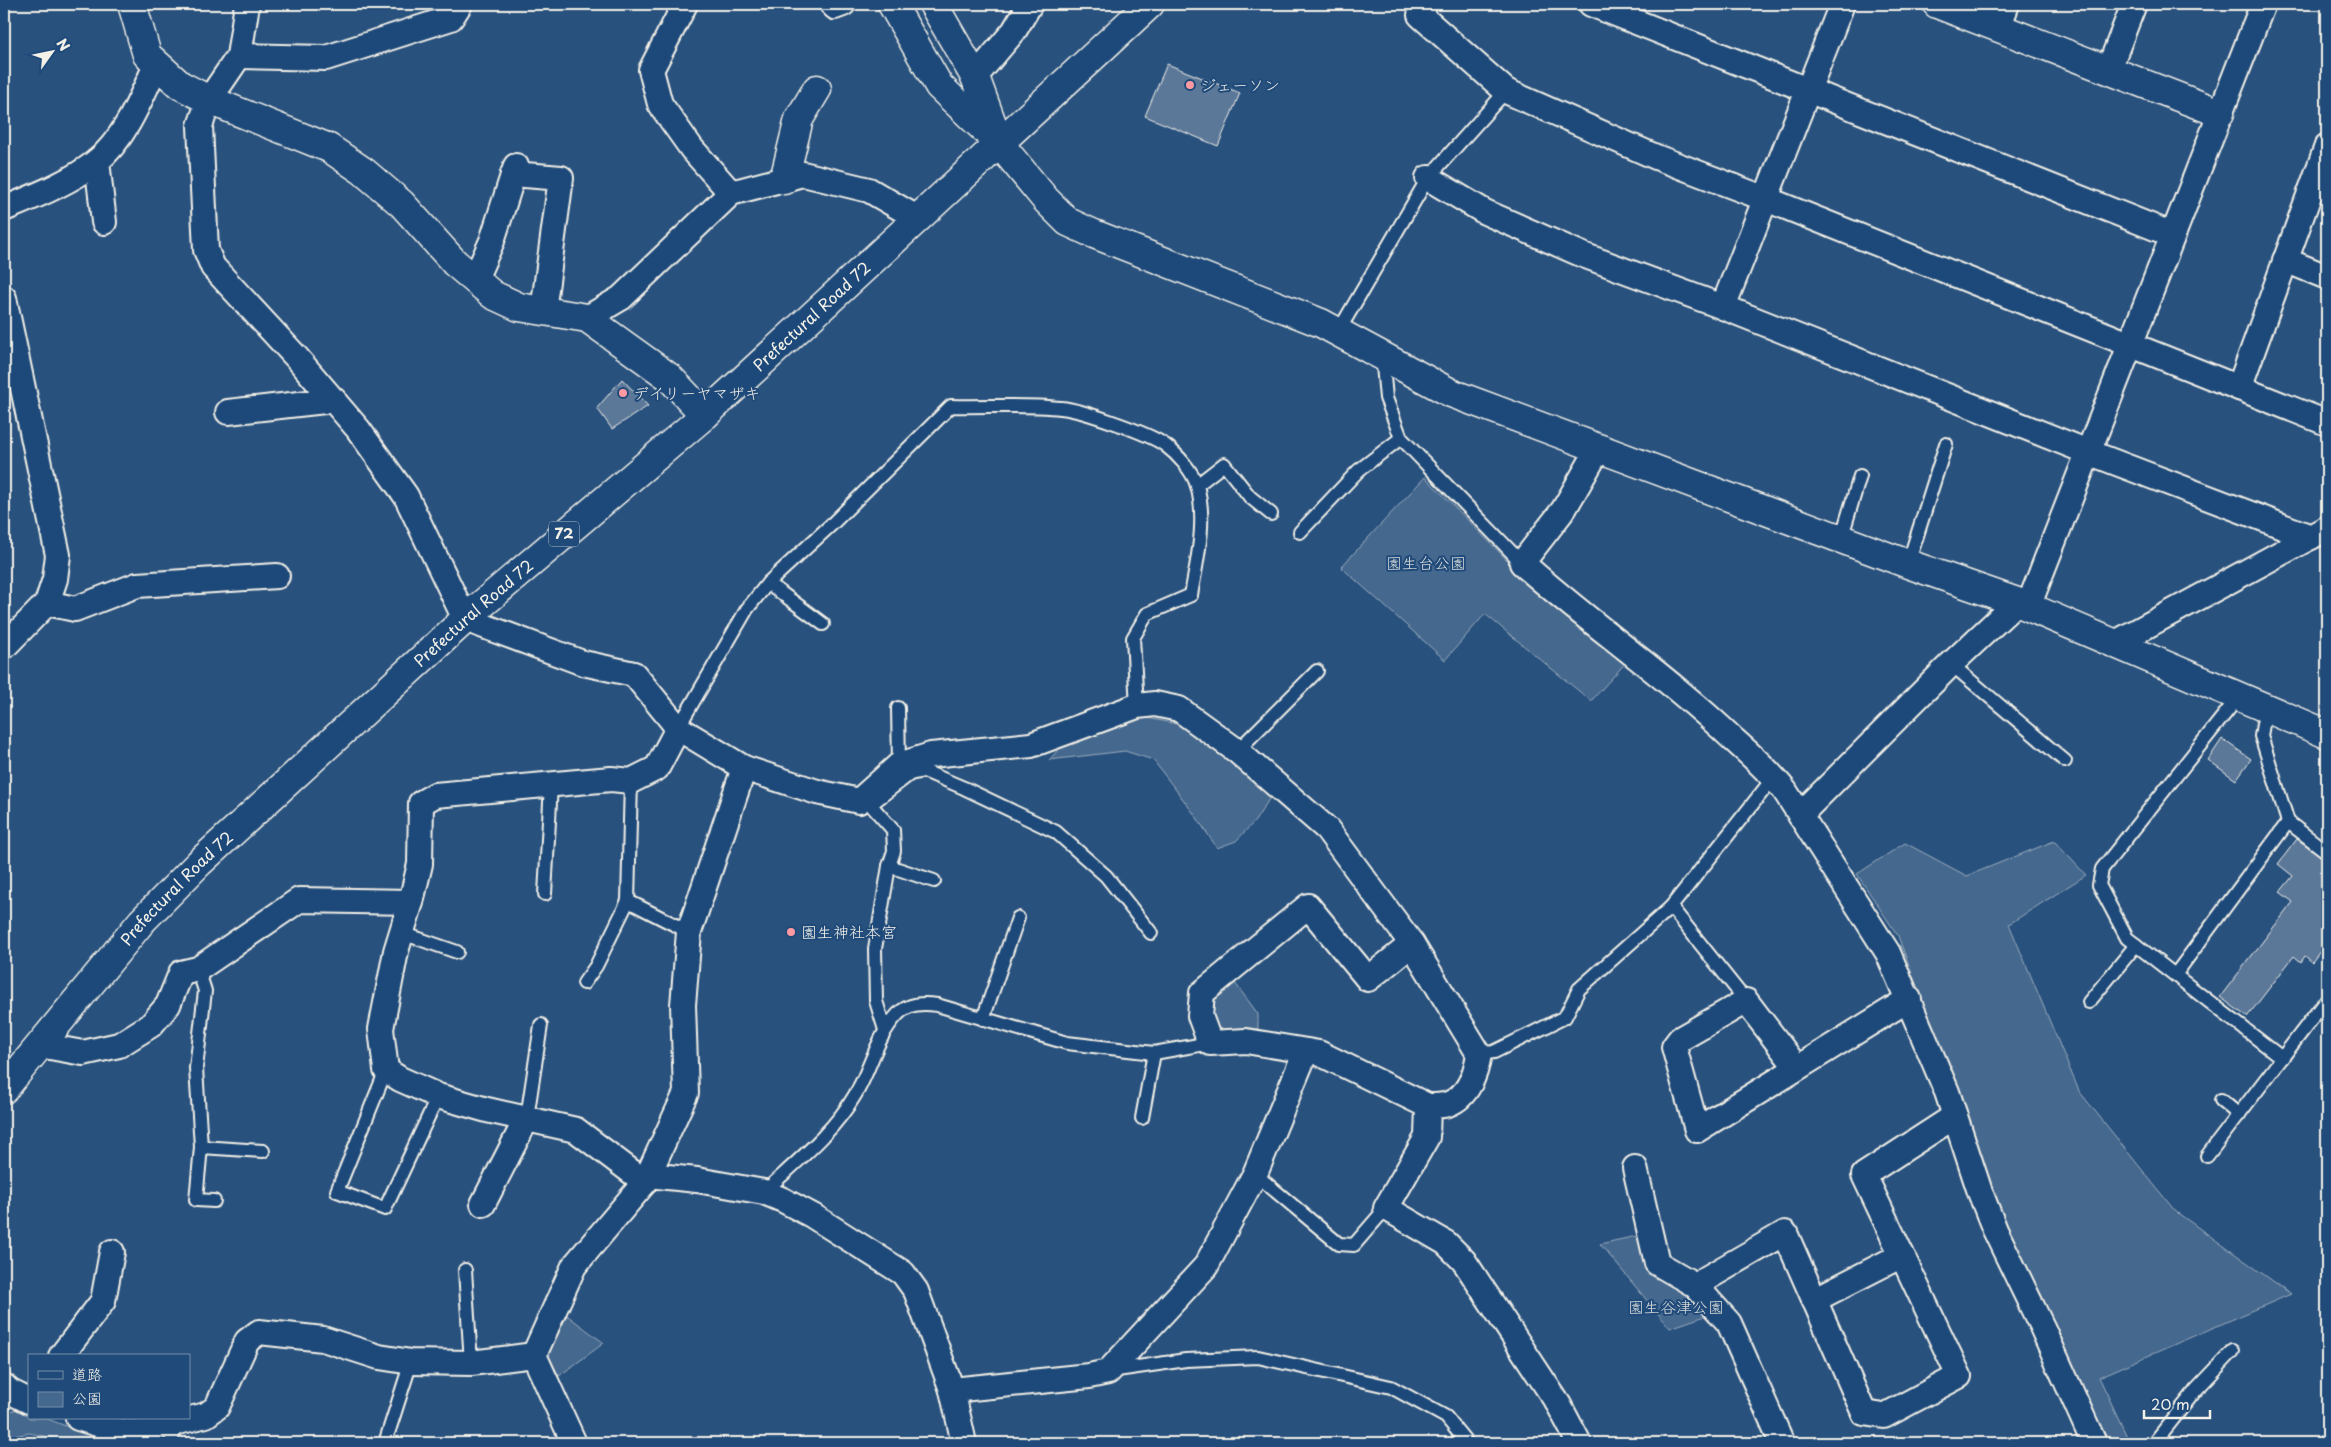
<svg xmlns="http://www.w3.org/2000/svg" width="2331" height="1447" font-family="'Playpen Sans','Klee One',sans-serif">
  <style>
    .green { fill: #45688e; stroke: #9cacbb }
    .building { fill: #5b7899; stroke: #f4f1e8 }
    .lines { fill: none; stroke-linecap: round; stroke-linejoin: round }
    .service-casing { stroke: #f4f1e8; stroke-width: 16 }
    .minor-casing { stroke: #f4f1e8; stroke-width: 28 }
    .tertiary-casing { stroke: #f4f1e8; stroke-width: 31 }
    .primary-casing { stroke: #f4f1e8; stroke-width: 31 }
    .service { stroke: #1f4a7a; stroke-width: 12 }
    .minor { stroke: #1f4a7a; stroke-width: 24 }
    .tertiary { stroke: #1f4a7a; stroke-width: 28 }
    .primary { stroke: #1f4a7a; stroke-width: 28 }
    .poi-dot { fill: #ff9aa2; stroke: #1f4a7a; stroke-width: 2 }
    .labels { text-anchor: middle; stroke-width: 4; stroke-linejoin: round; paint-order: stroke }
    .shield { fill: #1f4a7a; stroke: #b4bfc7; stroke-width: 1 }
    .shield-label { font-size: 15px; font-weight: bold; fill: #f4f1e8 }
    .poi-label { font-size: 16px; fill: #f4f1e8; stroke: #1f4a7a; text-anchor: start }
    .street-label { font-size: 16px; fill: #f4f1e8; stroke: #1f4a7a }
    .park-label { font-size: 16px; fill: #dadcda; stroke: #1f4a7a }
  </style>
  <rect width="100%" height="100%" fill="#28517e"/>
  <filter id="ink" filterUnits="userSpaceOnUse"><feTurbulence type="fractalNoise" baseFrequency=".02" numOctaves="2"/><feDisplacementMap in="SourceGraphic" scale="10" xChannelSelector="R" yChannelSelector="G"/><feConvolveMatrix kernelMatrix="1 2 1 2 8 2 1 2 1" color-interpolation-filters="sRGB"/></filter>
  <g filter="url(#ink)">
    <g class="green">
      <polygon points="1425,477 1515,568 1630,658 1591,701 1485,614 1445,660 1341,567"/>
      <polygon points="1143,717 1186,726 1273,793 1255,821 1236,841 1217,848 1195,815 1153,760 1125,751 1049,760 1060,748"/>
      <polygon points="2054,841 2086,875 2009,924 2079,1091 2175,1211 2291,1294 2099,1377 2130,1443 2110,1443 2064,1356 1989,1195 1970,1128 1898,936 1857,874 1905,843 1967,876"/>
      <polygon points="1232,979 1258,1014 1258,1029 1217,1029 1210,1009 1213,993"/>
      <polygon points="1641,1235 1680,1285 1708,1315 1670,1328 1600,1244"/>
      <polygon points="560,1310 604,1343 559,1376 542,1344"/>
      <polygon points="16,1409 29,1413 29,1418 45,1418 102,1440 131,1442 79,1443 29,1433 4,1438 4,1415"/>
    </g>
    <g class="building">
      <polygon points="1167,64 1240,93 1218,146 1145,116"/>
      <polygon points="622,379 648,406 612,429 597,408"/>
      <polygon points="2222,739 2251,759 2236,780 2208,760"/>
      <polygon points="2297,839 2327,860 2327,942 2312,962 2305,956 2301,962 2294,956 2247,1017 2220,997 2293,902 2280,892 2293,876 2278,864"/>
    </g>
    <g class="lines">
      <g class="service-casing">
        <g id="service">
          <polyline points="1338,332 1428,178 1506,91"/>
          <polyline points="1382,355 1386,398 1401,438 1522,563"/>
          <polyline points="1197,485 1224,464 1250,497 1271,514"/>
          <polyline points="1300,532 1359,470 1401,438"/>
          <polyline points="1841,539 1860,476"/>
          <polyline points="1908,564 1946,444"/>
          <polyline points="768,583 823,624"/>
          <polyline points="1951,664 2065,761"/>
          <polyline points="2240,695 2102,869 2099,885 2127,938 2282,1058"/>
          <polyline points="898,708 899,765"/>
          <path d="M678,728l69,-119 21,-26 64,-59 119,-118c36,1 74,-2 110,2 21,2 87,25 104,37 12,9 28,26 32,41 10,34 0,75 -6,109l-44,19 -14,24 4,68"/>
          <polyline points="1237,751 1317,671"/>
          <polyline points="861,801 870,804 893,830 894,851 889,866 875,949 876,1001 885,1030"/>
          <polyline points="875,801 910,774 924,771 964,788 1056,832 1106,876 1151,933"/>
          <polyline points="2288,822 2327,852"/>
          <polyline points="889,866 934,881"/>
          <polyline points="545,894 551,784"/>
          <polyline points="628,901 689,932"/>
          <polyline points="1671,907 1746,1001"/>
          <polyline points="402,933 457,952"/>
          <polyline points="198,969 205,991 196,1068 201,1147 196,1200 214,1201"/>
          <polyline points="2175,975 2288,822 2261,736 2266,707"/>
          <polyline points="584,983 596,966 628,901 631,781"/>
          <polyline points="2089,1002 2136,945"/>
          <polyline points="983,1019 1018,918"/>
          <polyline points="1479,1054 1494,1052 1565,1017 1579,989 1671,907 1774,777"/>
          <polyline points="386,1070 337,1191 385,1209 438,1096"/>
          <polyline points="2221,1100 2239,1115"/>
          <polyline points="527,1118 541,1025"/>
          <polyline points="1142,1118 1154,1053"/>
          <polyline points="201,1147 263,1151"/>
          <polyline points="2207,1156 2327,999"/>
          <polyline points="1255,1174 1339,1244 1354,1245 1386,1208"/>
          <path d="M764,1192c32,-30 69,-59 91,-97 16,-26 21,-58 43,-81 11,-11 25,-11 39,-9l130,38 87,10 56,-10"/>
          <polyline points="465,1270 471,1363"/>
          <polyline points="1110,1371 1186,1360 1258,1357 1391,1387 1446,1417 1467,1443"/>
          <polyline points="171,1443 176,1424"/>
          <polyline points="385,1443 411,1362"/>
          <polyline points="2154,1443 2196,1390 2233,1351"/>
        </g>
      </g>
      <g class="minor-casing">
        <g id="minor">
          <path d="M247,4l-8,52 -30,44 -9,26 6,124 7,17 85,92 60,70 48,67 59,123 118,44 51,11 44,54 66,40 73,24 42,9 40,-36 32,-10 100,-10 106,-39 18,-2 24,5 58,42 90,78 85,115 67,110c-3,19 -11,43 -31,50 -6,2 -14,2 -20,2"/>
          <polyline points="685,4 651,70 660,104 692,149 731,193"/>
          <polyline points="832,4 835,7 843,4"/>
          <polyline points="1425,4 1420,15 1506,91 1656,157 1766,199 2327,423"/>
          <polyline points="1591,4 2173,235"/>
          <polyline points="1998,28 2007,4"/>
          <polyline points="239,56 326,58 451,18 460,4"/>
          <polyline points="2108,71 2134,4"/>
          <polyline points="975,77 1014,31 1030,4"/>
          <polyline points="97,161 104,222"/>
          <polyline points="513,174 561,178 543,311"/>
          <polyline points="1428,178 1485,212 1583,255 1723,307 2088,452 2311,537"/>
          <path d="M4,209c31,-13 65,-26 92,-47 29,-23 45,-64 60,-97"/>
          <polyline points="2285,260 2327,277"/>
          <polyline points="475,279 492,241 516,166"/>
          <polyline points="4,298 58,555 55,579 47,603"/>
          <polyline points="1723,307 1842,4"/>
          <polyline points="587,318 621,298 731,193 803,174 869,190 917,218"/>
          <polyline points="2239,388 2327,146"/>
          <polyline points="228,412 334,400"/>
          <path d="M1599,448l-35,61 -42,54c68,61 145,113 212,177 18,16 36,32 51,51l103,162 59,139 33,100 15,38 47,97 52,116"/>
          <polyline points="2028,607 2263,4"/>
          <polyline points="2117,642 2327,528"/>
          <polyline points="4,647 47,603 75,609 137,585 277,576"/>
          <polyline points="1800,815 1951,664 2017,602"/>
          <polyline points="1412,944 1368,979 1308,906 1202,993 1200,1016 1210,1043 1246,1041 1319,1053 1428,1106 1427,1137 1386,1208 1446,1243 1464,1261 1559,1405 1579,1443"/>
          <polyline points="39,1045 83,1053 119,1045 151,1025 168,1005 181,973 198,969 299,900 411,902"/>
          <polyline points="1797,1068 1746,1001 1680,1039 1674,1047 1697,1130 1909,999"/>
          <polyline points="1635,1168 1657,1263 1695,1285 1785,1233 1864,1413 1884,1416 1959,1376 1864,1175 1955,1116"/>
          <polyline points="648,1175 697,1180 764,1192 783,1200 813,1216 903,1273 916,1291 952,1390 964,1443"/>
          <polyline points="645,1182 576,1130 487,1110 438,1096 400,1079 386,1070 381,1029 396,951 411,902 420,864 421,803 435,795 611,779 631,781 657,768 678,728"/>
          <polyline points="483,1204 527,1118"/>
          <polyline points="1695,1285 1729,1323 1782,1443"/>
          <polyline points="1814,1300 1902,1255"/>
          <polyline points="534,1355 574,1266 645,1182 686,1093 683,1005 689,932 744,768"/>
          <polyline points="61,1356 103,1301 112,1252"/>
          <polyline points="4,1386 9,1391 29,1401"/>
          <polyline points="952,1390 1089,1376 1108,1372 1206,1266 1255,1174 1306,1051"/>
          <polyline points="78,1418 120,1431 139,1432 206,1415 217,1407 247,1341 259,1332 323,1339 379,1357 411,1362 471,1363 534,1355 574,1443"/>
        </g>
      </g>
      <g class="tertiary-casing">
        <g id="tertiary">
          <polyline points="132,4 147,55 180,85 209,100 329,148 363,171 402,204 455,263 493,295 519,307 587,318 669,377 705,415"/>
          <polyline points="892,4 939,86 999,143 1046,200 1068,222 1094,234 1321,323 1451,393 1908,564 2017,602 2327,734"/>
          <polyline points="933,4 975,77 997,137"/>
          <polyline points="1937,4 2220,113"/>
          <polyline points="784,180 799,119 817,89"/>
        </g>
      </g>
      <g class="primary-casing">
        <g id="primary">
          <path id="s1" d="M4,1089l138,-168 57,-58 274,-251 232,-197 445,-411"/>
        </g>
      </g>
      <use href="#service" class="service"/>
      <use href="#minor" class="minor"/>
      <use href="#tertiary" class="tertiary"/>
      <use href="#primary" class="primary"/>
    </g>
  </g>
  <g class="poi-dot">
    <circle cx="1190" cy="85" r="5"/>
    <circle cx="623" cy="393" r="5"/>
    <circle cx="791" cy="932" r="5"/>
  </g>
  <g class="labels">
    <rect class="shield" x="549" y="521.5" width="30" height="25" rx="4"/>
    <g class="shield-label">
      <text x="564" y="539">72</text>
    </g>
    <g class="poi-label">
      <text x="1200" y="91">ジェーソン</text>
      <text x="633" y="399">デイリーヤマザキ</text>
      <text x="801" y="938">園生神社本宮</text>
    </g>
    <g class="street-label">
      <text dy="6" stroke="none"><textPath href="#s1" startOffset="1120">Prefectural Road 72</textPath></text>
      <text dy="6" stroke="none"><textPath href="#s1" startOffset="670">Prefectural Road 72</textPath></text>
      <text dy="6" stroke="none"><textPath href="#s1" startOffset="265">Prefectural Road 72</textPath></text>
    </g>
    <g class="park-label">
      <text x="1426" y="569">園生台公園</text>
      <text x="1676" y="1313">園生谷津公園</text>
    </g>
  </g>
  <rect width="2331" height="1447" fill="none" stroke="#1f4a7a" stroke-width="20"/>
  <rect x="10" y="10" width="2311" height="1427" fill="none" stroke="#f4f1e8" stroke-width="2" filter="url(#ink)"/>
  <rect x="28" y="1354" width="162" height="65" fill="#1f4a7a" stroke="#748da6"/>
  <rect x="38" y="1371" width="25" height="8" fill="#1f4a7a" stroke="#748da6"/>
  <text x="72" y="1380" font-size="15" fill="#f4f1e8">道路</text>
  <rect x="38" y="1392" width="25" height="15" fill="#45688e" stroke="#748da6"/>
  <text x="72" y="1404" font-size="15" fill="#f4f1e8">公園</text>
  <g transform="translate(52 52) rotate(57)" stroke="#1f4a7a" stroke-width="4" paint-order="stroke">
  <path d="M0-4L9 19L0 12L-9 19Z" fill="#f4f1e8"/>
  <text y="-8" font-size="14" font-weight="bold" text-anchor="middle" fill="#f4f1e8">N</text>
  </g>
  <path d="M2144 1410v8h66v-8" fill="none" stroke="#f4f1e8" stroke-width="2.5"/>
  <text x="2151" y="1410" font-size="15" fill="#f4f1e8" stroke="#1f4a7a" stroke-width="4" paint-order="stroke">20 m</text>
</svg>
